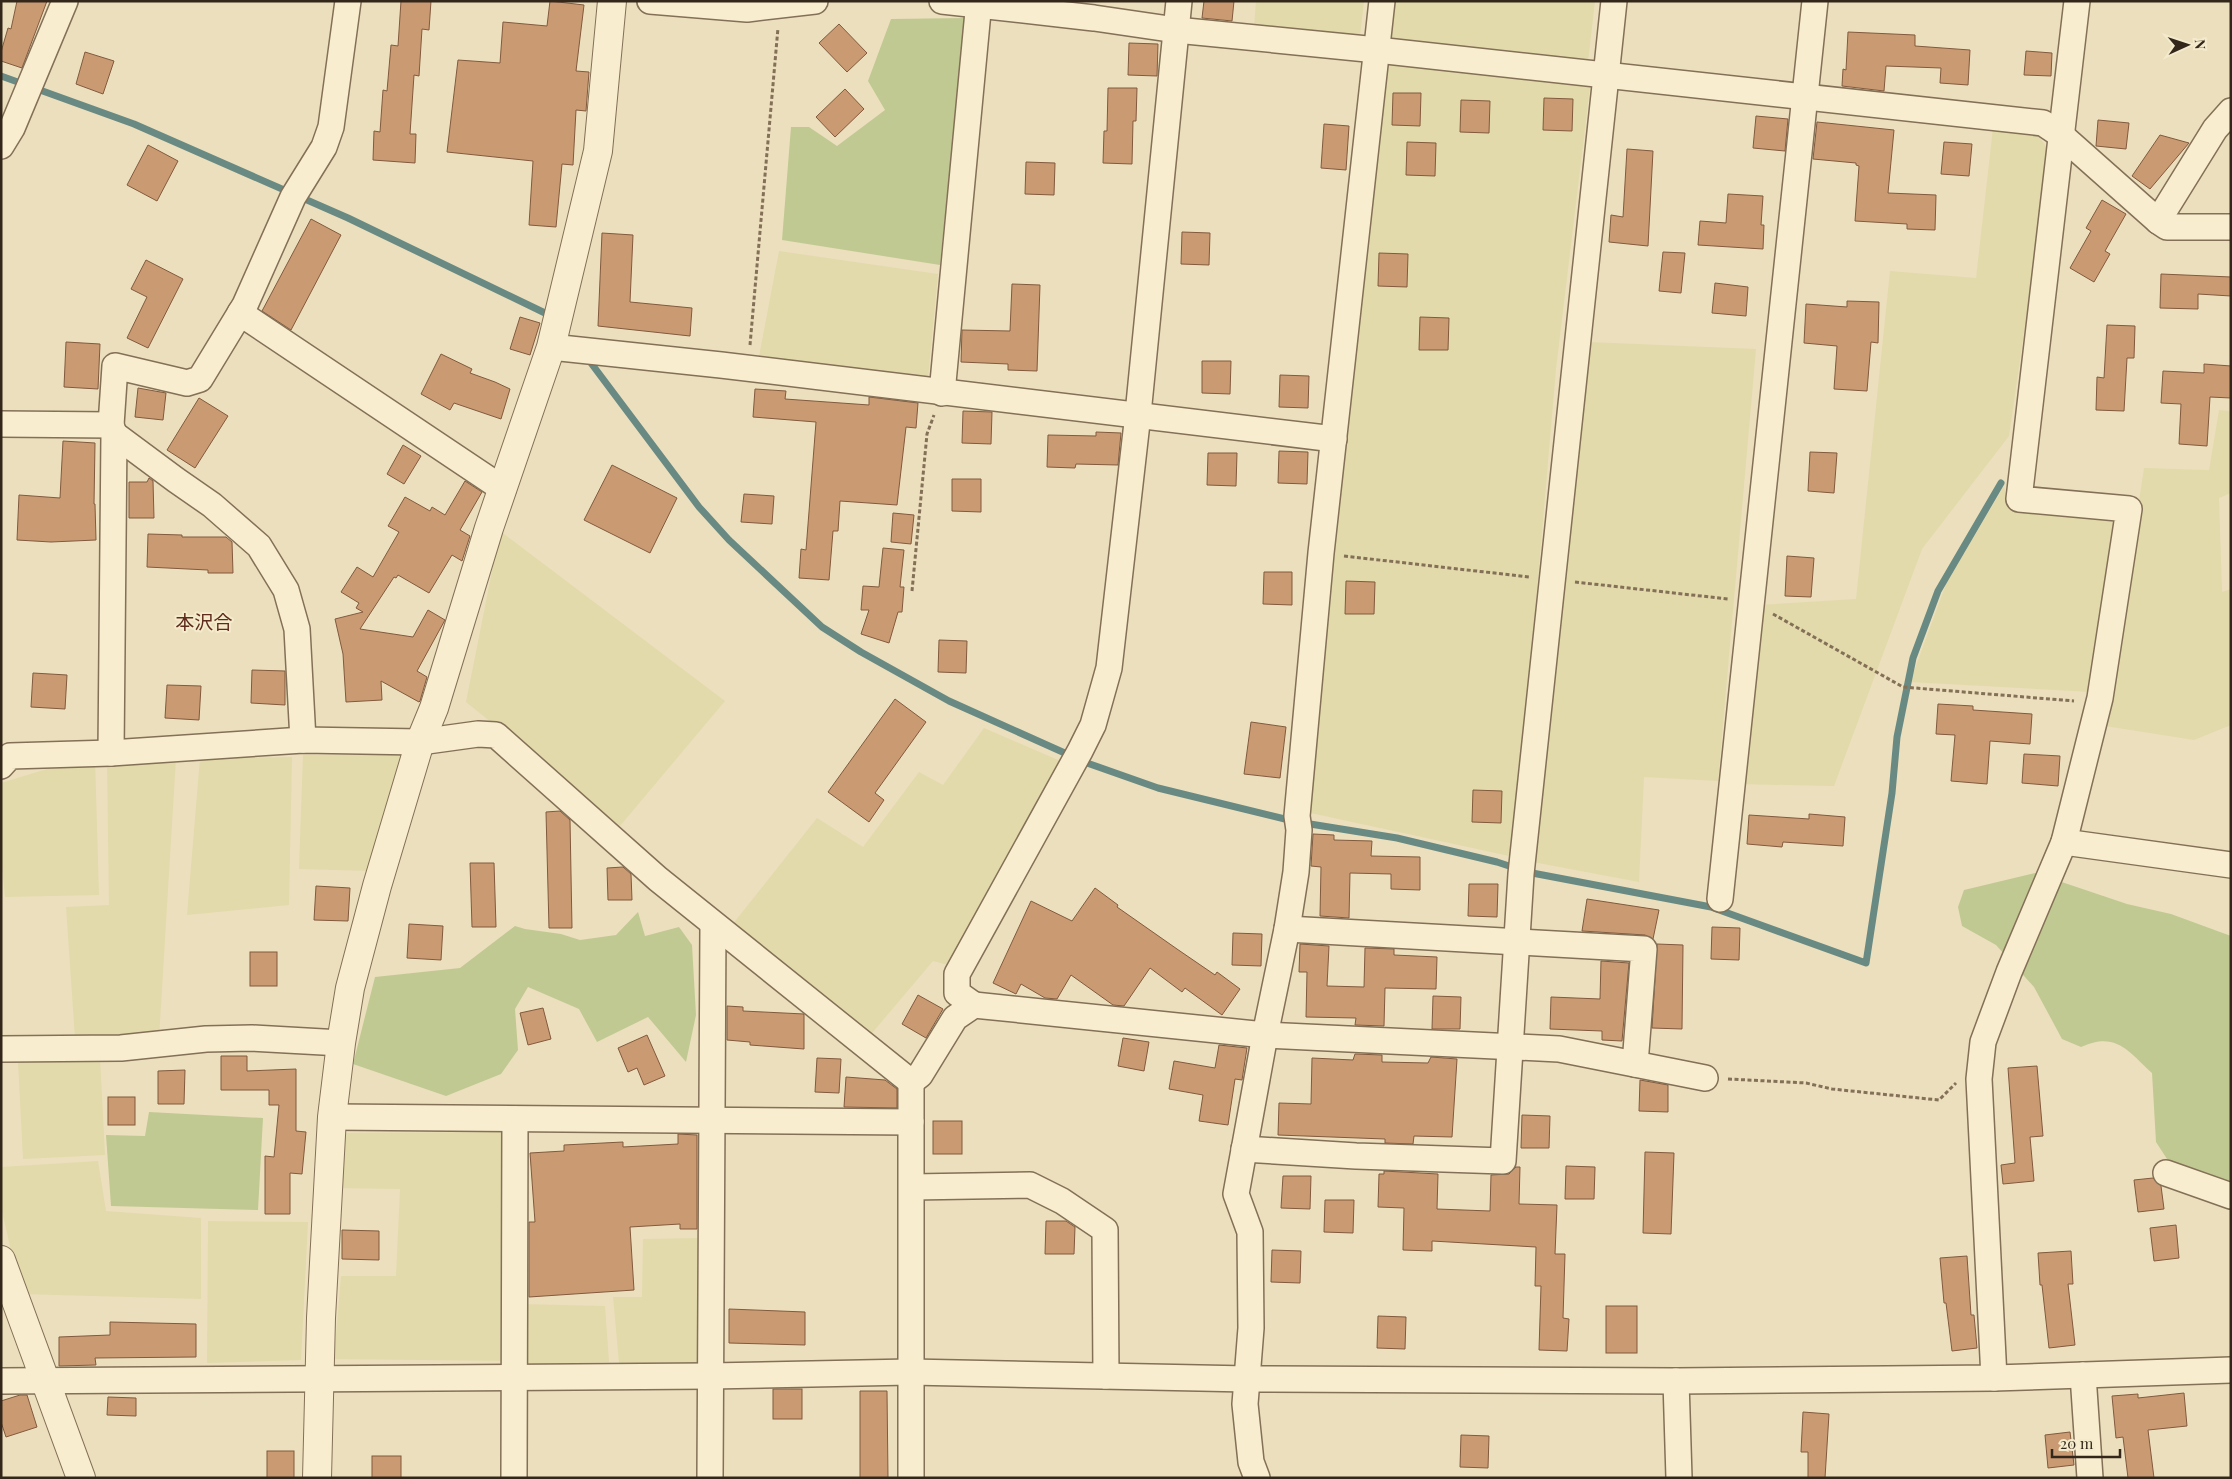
<svg xmlns="http://www.w3.org/2000/svg" width="2232" height="1479" font-family="'Playfair Display','Noto Sans JP',serif">
  <style>
    .farmland { fill: #e2daab }
    .green { fill: #c1c992 }
    .lines { fill: none; stroke-linecap: round; stroke-linejoin: round }
    .stream { stroke: #698a83; stroke-width: 7 }
    .building { fill: #ca9a73; stroke: #825a3d }
    .minor-casing { stroke: #837057; stroke-width: 28 }
    .tertiary-casing { stroke: #837057; stroke-width: 30 }
    .path { stroke: #837057; stroke-width: 3; stroke-dasharray: 4 2.5; stroke-linecap: butt }
    .minor { stroke: #f8edcf; stroke-width: 25 }
    .tertiary { stroke: #f8edcf; stroke-width: 28 }
    .labels { text-anchor: middle; stroke-width: 4; stroke-linejoin: round; paint-order: stroke }
    .neighbourhood-label { font-size: 19px; fill: #5e2b1c; stroke: #f4eacc }
  </style>
  <rect width="100%" height="100%" fill="#ecdfbd"/>
  <g class="farmland">
    <polygon points="1256,1 1364,1 1360,36 1254,26"/>
    <polygon points="1393,1 1595,1 1588,62 1388,40"/>
    <polygon points="1383,64 1590,87 1556,369 1514,857 1306,812"/>
    <polygon points="1993,128 2038,135 2050,152 2009,436 1922,549 1834,786 1735,784 1758,605 1856,599 1890,271 1976,278"/>
    <polygon points="779,251 938,274 928,378 758,362"/>
    <polygon points="1589,342 1756,349 1718,781 1644,777 1639,882 1533,862"/>
    <polygon points="2219,410 2231,411 2231,493 2219,498 2222,592 2231,589 2231,725 2194,740 2105,726 2144,468 2209,470"/>
    <polygon points="2004,486 2008,507 2117,521 2091,692 1910,682 1946,584"/>
    <polygon points="500,531 725,701 620,826 466,702"/>
    <polygon points="984,728 1065,763 948,965 933,961 867,1039 728,930 817,818 863,847 919,772 943,785"/>
    <polygon points="303,755 406,755 371,871 299,869"/>
    <polygon points="292,757 289,905 187,915 200,758"/>
    <polygon points="176,758 159,1038 75,1038 66,907 109,905 107,761"/>
    <polygon points="95,759 99,895 5,897 1,856 1,783 73,761"/>
    <polygon points="100,1058 105,1155 23,1159 18,1062"/>
    <polygon points="506,1132 510,1361 334,1359 341,1276 396,1276 400,1189 333,1188 338,1133"/>
    <polygon points="98,1161 106,1211 201,1218 201,1299 21,1294 1,1207 1,1167"/>
    <polygon points="208,1221 308,1222 301,1360 207,1363"/>
    <polygon points="702,1238 704,1364 619,1363 613,1297 642,1297 643,1239"/>
    <polygon points="520,1304 605,1306 609,1362 520,1365"/>
  </g>
  <g class="green">
    <polygon points="965,18 940,265 782,240 791,127 809,127 837,146 885,110 868,81 891,19"/>
    <path d="M2035,873l92,31 44,10 60,22v248l-62,-22 -13,-20 -4,-69c-24,-22 -36,-42 -71,-26l-19,-8 -28,-52 -38,-42 -34,-19 -4,-19 6,-17z"/>
    <polygon points="638,912 645,936 679,927 692,945 696,1015 686,1062 648,1017 597,1042 579,1009 528,987 515,1009 518,1050 501,1074 446,1096 353,1064 375,977 460,968 515,926 525,929 561,934 580,940 616,935"/>
    <polygon points="149,1112 263,1118 258,1210 111,1206 106,1135 145,1136"/>
  </g>
  <g class="lines">
    <g class="stream">
      <polyline points="1,76 134,124 348,218 545,313"/>
      <polyline points="591,363 699,507 729,540 822,627 861,652 949,701 1087,763 1158,788 1293,821"/>
      <polyline points="1304,823 1397,838 1497,862 1527,872 1711,907 1866,963 1892,793 1897,737 1913,658 1938,591 2001,483"/>
    </g>
  </g>
  <g class="building">
    <polygon points="17,1 47,1 22,68 1,61 1,52 8,28 11,29"/>
    <polygon points="401,1 431,1 429,30 422,29 419,76 414,75 410,134 416,134 415,163 373,160 374,131 380,132 383,90 387,91 391,45 398,46"/>
    <polygon points="550,1 584,5 576,71 589,72 586,111 576,110 573,165 562,164 556,227 529,225 533,161 447,152 458,60 500,63 503,22 547,26"/>
    <polygon points="1204,1 1234,1 1232,21 1202,18"/>
    <polygon points="839,24 867,53 847,72 819,43"/>
    <polygon points="1848,32 1915,35 1915,46 1970,50 1968,85 1940,83 1941,68 1886,66 1884,91 1842,86 1843,69 1846,70"/>
    <polygon points="1129,43 1158,44 1157,76 1128,75"/>
    <polygon points="2026,51 2052,53 2051,76 2024,75"/>
    <polygon points="85,52 114,61 103,94 76,84"/>
    <polygon points="1108,88 1137,88 1136,121 1133,121 1132,164 1103,163 1104,131 1107,131"/>
    <polygon points="845,89 864,109 835,137 816,117"/>
    <polygon points="1393,93 1421,93 1420,126 1392,125"/>
    <polygon points="1544,98 1573,99 1572,131 1543,130"/>
    <polygon points="1461,100 1490,101 1489,133 1460,132"/>
    <polygon points="1756,116 1788,119 1785,151 1753,148"/>
    <polygon points="2098,120 2129,123 2126,149 2096,146"/>
    <polygon points="1817,122 1894,130 1888,193 1936,195 1935,230 1907,229 1907,224 1855,221 1859,166 1856,165 1856,163 1813,159"/>
    <polygon points="1324,124 1349,126 1346,170 1321,168"/>
    <polygon points="2160,135 2189,143 2150,189 2132,176"/>
    <polygon points="1407,142 1436,143 1435,176 1406,175"/>
    <polygon points="1944,142 1972,144 1969,176 1941,174"/>
    <polygon points="148,145 178,161 157,201 127,185"/>
    <polygon points="1627,149 1653,151 1648,246 1609,242 1611,215 1623,217"/>
    <polygon points="1026,162 1055,163 1054,195 1025,194"/>
    <polygon points="1728,194 1763,196 1761,225 1764,225 1763,249 1698,245 1700,221 1726,223"/>
    <polygon points="2102,200 2126,214 2105,251 2110,254 2094,282 2070,268 2091,231 2086,228"/>
    <polygon points="311,219 341,235 291,330 262,311"/>
    <polygon points="1182,232 1210,233 1209,265 1181,264"/>
    <polygon points="602,233 633,235 630,302 692,308 690,336 598,326"/>
    <polygon points="1663,252 1685,253 1681,293 1659,291"/>
    <polygon points="1379,253 1408,254 1407,287 1378,286"/>
    <polygon points="146,260 183,279 148,348 127,338 147,297 131,289"/>
    <polygon points="2161,274 2231,277 2231,296 2198,294 2198,309 2160,308"/>
    <polygon points="1715,283 1748,287 1746,316 1712,313"/>
    <polygon points="1012,284 1040,285 1037,371 1008,370 1008,364 961,362 962,330 1010,331"/>
    <polygon points="1847,301 1879,302 1878,343 1871,342 1867,391 1834,389 1837,346 1804,343 1806,304 1847,307"/>
    <polygon points="520,317 540,323 530,355 510,349"/>
    <polygon points="1420,317 1449,318 1448,350 1419,350"/>
    <polygon points="2107,325 2135,326 2134,358 2127,358 2124,411 2096,410 2097,377 2104,378"/>
    <polygon points="66,342 100,344 98,389 64,387"/>
    <polygon points="441,354 472,369 470,373 495,382 510,389 501,419 454,403 450,410 421,394"/>
    <polygon points="1202,361 1231,361 1230,394 1202,393"/>
    <polygon points="2204,364 2231,366 2231,398 2210,397 2207,446 2179,444 2181,404 2161,403 2163,371 2204,373"/>
    <polygon points="1280,375 1309,376 1308,408 1279,407"/>
    <polygon points="138,388 166,393 163,420 135,417"/>
    <polygon points="755,389 786,391 785,399 869,405 869,397 918,403 916,428 906,427 897,505 840,501 838,531 833,531 829,580 799,578 801,549 806,550 816,422 753,417"/>
    <polygon points="199,398 228,416 195,468 167,450"/>
    <polygon points="963,411 992,412 991,444 962,443"/>
    <polygon points="1096,432 1121,433 1118,465 1076,464 1075,468 1047,467 1048,435 1096,436"/>
    <polygon points="63,441 95,443 94,504 95,504 96,540 51,542 17,540 19,495 60,498"/>
    <polygon points="403,445 421,456 404,484 387,474"/>
    <polygon points="1279,451 1308,452 1307,484 1278,483"/>
    <polygon points="1810,452 1837,453 1834,493 1808,491"/>
    <polygon points="1208,453 1237,453 1236,486 1207,485"/>
    <polygon points="612,465 677,498 650,553 584,520"/>
    <polygon points="149,478 153,481 154,518 129,518 129,482 147,482"/>
    <polygon points="952,479 981,479 981,512 952,511"/>
    <polygon points="465,481 482,492 460,530 470,536 462,561 452,555 429,593 398,575 396,578 394,577 360,629 413,637 428,610 445,620 417,671 427,677 420,701 419,702 381,681 382,700 346,702 343,654 335,619 363,612 356,608 359,603 341,592 357,567 373,577 399,532 388,526 405,497 430,511 432,507 445,515"/>
    <polygon points="744,494 774,496 772,524 741,522"/>
    <polygon points="893,513 914,515 911,544 891,542"/>
    <polygon points="148,534 182,535 182,537 226,537 232,542 233,573 208,573 208,570 147,567"/>
    <polygon points="883,548 904,550 900,587 904,587 902,612 898,612 889,643 861,634 869,610 861,610 863,586 879,587"/>
    <polygon points="1787,556 1814,558 1811,597 1785,596"/>
    <polygon points="1264,572 1292,572 1292,605 1263,604"/>
    <polygon points="1346,581 1375,582 1374,614 1345,614"/>
    <polygon points="939,640 967,641 966,673 938,672"/>
    <polygon points="252,670 285,671 285,705 251,703"/>
    <polygon points="33,673 67,675 65,709 31,707"/>
    <polygon points="167,685 201,686 199,720 165,718"/>
    <polygon points="895,699 926,722 875,793 884,800 869,822 828,792"/>
    <polygon points="1938,704 1973,706 1973,710 2032,714 2030,744 1990,741 1987,784 1951,781 1955,735 1936,734"/>
    <polygon points="1251,722 1286,727 1280,778 1244,774"/>
    <polygon points="2024,754 2060,756 2058,786 2022,783"/>
    <polygon points="1473,790 1502,791 1501,823 1472,822"/>
    <polygon points="560,811 570,820 572,928 549,928 546,812"/>
    <polygon points="1809,814 1845,817 1843,846 1783,842 1782,847 1747,844 1749,815 1809,819"/>
    <polygon points="1313,834 1334,835 1334,840 1372,841 1371,856 1420,857 1420,890 1391,889 1391,874 1350,873 1349,918 1320,916 1321,867 1311,866"/>
    <polygon points="470,863 494,863 496,927 472,927"/>
    <polygon points="623,867 631,874 632,900 608,900 607,868"/>
    <polygon points="1469,884 1498,884 1497,917 1468,916"/>
    <polygon points="316,886 350,888 348,921 314,920"/>
    <polygon points="1095,888 1118,905 1117,907 1177,949 1215,975 1217,972 1240,989 1222,1015 1185,988 1182,992 1150,968 1124,1006 1113,1005 1071,975 1057,999 1045,998 1021,984 1016,994 993,983 1031,901 1072,921"/>
    <polygon points="1587,899 1659,910 1653,939 1645,935 1582,931"/>
    <polygon points="409,924 443,926 441,960 407,958"/>
    <polygon points="1712,927 1740,928 1739,960 1711,959"/>
    <polygon points="1233,933 1262,934 1261,966 1232,965"/>
    <polygon points="1300,944 1329,946 1327,986 1364,987 1365,948 1394,949 1394,955 1437,957 1436,989 1385,988 1384,1026 1355,1025 1356,1018 1306,1017 1307,972 1299,972"/>
    <polygon points="1657,944 1683,945 1682,1029 1652,1028"/>
    <rect x="250" y="952" width="27" height="34"/>
    <polygon points="1601,961 1629,963 1622,1041 1602,1040 1602,1031 1550,1029 1551,997 1600,999"/>
    <polygon points="918,995 943,1009 926,1038 902,1024"/>
    <polygon points="1433,996 1461,997 1460,1029 1432,1029"/>
    <polygon points="727,1006 743,1007 743,1011 804,1014 804,1049 750,1045 750,1042 727,1040"/>
    <polygon points="543,1008 551,1039 528,1045 520,1013"/>
    <polygon points="647,1035 665,1076 644,1085 637,1068 628,1072 618,1048"/>
    <polygon points="1123,1038 1149,1042 1144,1071 1118,1066"/>
    <polygon points="1219,1045 1247,1048 1242,1080 1235,1079 1228,1125 1199,1121 1203,1095 1169,1089 1174,1061 1215,1068"/>
    <polygon points="1355,1054 1382,1055 1382,1062 1428,1063 1431,1057 1457,1059 1452,1137 1414,1136 1413,1144 1385,1143 1385,1139 1278,1135 1279,1103 1311,1104 1312,1058 1353,1060"/>
    <polygon points="221,1056 247,1056 247,1071 296,1069 296,1131 306,1132 302,1174 290,1173 290,1214 265,1214 265,1156 274,1157 279,1105 269,1105 269,1090 221,1090"/>
    <polygon points="817,1058 841,1059 839,1093 815,1092"/>
    <polygon points="2037,1066 2043,1136 2030,1137 2034,1181 2003,1184 2001,1165 2015,1163 2008,1068"/>
    <polygon points="185,1070 184,1104 158,1104 158,1071"/>
    <polygon points="846,1077 885,1080 897,1089 897,1108 844,1107"/>
    <polygon points="1640,1080 1668,1085 1668,1112 1639,1111"/>
    <rect x="108" y="1097" width="27" height="28"/>
    <polygon points="1522,1115 1550,1116 1549,1148 1521,1148"/>
    <rect x="933" y="1121" width="29" height="33"/>
    <polygon points="678,1134 697,1135 697,1229 680,1229 680,1224 630,1227 634,1290 529,1297 529,1222 535,1222 530,1153 564,1151 564,1145 623,1142 623,1147 678,1144"/>
    <polygon points="1645,1152 1674,1153 1671,1234 1643,1233"/>
    <polygon points="1566,1166 1595,1167 1594,1199 1565,1199"/>
    <polygon points="1516,1167 1520,1167 1519,1204 1557,1205 1555,1254 1565,1254 1563,1318 1569,1319 1567,1351 1539,1350 1541,1286 1535,1286 1536,1247 1432,1241 1432,1251 1403,1250 1404,1208 1378,1207 1379,1174 1384,1174 1384,1171 1438,1174 1437,1209 1490,1211 1491,1175 1509,1174"/>
    <polygon points="1283,1176 1311,1176 1310,1209 1281,1208"/>
    <polygon points="2153,1178 2161,1186 2164,1209 2138,1212 2134,1180"/>
    <polygon points="1325,1200 1354,1200 1353,1233 1324,1232"/>
    <polygon points="1046,1221 1066,1221 1075,1227 1074,1254 1045,1254"/>
    <polygon points="2176,1225 2179,1258 2154,1261 2150,1228"/>
    <polygon points="342,1230 379,1231 379,1260 342,1259"/>
    <polygon points="1272,1250 1301,1251 1300,1283 1271,1282"/>
    <polygon points="2071,1251 2073,1284 2068,1284 2075,1345 2049,1348 2042,1285 2040,1285 2038,1253"/>
    <polygon points="1967,1256 1971,1315 1974,1315 1977,1348 1952,1351 1946,1303 1944,1303 1940,1258"/>
    <rect x="1606" y="1306" width="31" height="47"/>
    <polygon points="729,1309 805,1312 805,1345 729,1343"/>
    <polygon points="1378,1316 1406,1317 1405,1349 1377,1348"/>
    <polygon points="110,1322 196,1324 196,1357 95,1358 96,1365 59,1366 59,1337 110,1335"/>
    <rect x="773" y="1389" width="29" height="30"/>
    <polygon points="860,1391 887,1391 888,1478 860,1478"/>
    <polygon points="2184,1393 2187,1426 2148,1430 2154,1478 2128,1478 2123,1437 2116,1438 2112,1396 2138,1394 2138,1398"/>
    <polygon points="20,1395 27,1395 37,1427 6,1437 1,1422 1,1401"/>
    <polygon points="108,1397 136,1398 136,1416 107,1415"/>
    <polygon points="1803,1412 1829,1414 1825,1478 1808,1478 1808,1452 1801,1452"/>
    <polygon points="2070,1432 2074,1465 2048,1468 2045,1435"/>
    <polygon points="1461,1435 1489,1436 1488,1468 1460,1467"/>
    <rect x="267" y="1451" width="27" height="27"/>
    <rect x="372" y="1456" width="29" height="22"/>
  </g>
  <g class="lines">
    <g class="minor-casing">
      <g id="minor">
        <polyline points="650,1 747,9 815,1"/>
        <polyline points="942,1 1094,18 1176,30 1377,50 2043,123 2061,135 2158,221 2167,227 2231,227"/>
        <polyline points="1,146 12,128 65,1"/>
        <polyline points="2158,221 2215,129 2231,111"/>
        <polyline points="240,313 503,489"/>
        <polyline points="551,347 721,365 1334,439"/>
        <polyline points="942,393 979,1"/>
        <polyline points="1,424 111,425"/>
        <polyline points="114,434 176,480 212,505 259,546 286,590 297,629 303,740"/>
        <polyline points="111,753 114,434 111,425 115,366 187,383 200,379 245,305 293,197 324,147 331,127 348,1"/>
        <polyline points="1,766 10,756 111,753 303,740 420,742 478,734 496,735 658,879 911,1082"/>
        <polyline points="2064,842 2231,865"/>
        <polyline points="1720,899 1815,1"/>
        <polyline points="1287,929 1644,949 1635,1064"/>
        <polyline points="974,1005 957,993 957,974 1080,751 1093,725 1109,668 1138,414 1179,1"/>
        <polyline points="1,1049 121,1048 206,1039 252,1038 341,1043"/>
        <polyline points="911,1082 920,1075 955,1018 974,1005 1265,1035 1559,1049 1705,1078"/>
        <polyline points="332,1117 911,1122"/>
        <polyline points="1244,1149 1356,1156 1503,1161 1521,874 1614,1"/>
        <polyline points="2166,1173 2231,1196"/>
        <polyline points="912,1187 1030,1185 1062,1201 1105,1230 1106,1376"/>
        <polyline points="2083,1375 2090,1478"/>
        <polyline points="1994,1378 1979,1079 1983,1042 2009,972 2064,842 2100,698 2129,509 2019,499 2077,1"/>
        <polyline points="1,1381 710,1376 910,1372 1248,1379 1676,1381 1994,1378 2231,1370"/>
        <polyline points="1676,1381 1679,1478"/>
        <polyline points="514,1478 515,1119"/>
        <polyline points="710,1478 713,925"/>
        <polyline points="911,1478 911,1082"/>
        <polyline points="1257,1478 1251,1462 1245,1404 1251,1328 1250,1232 1236,1194 1265,1035 1287,929 1296,872 1299,830 1297,816 1321,553 1382,1"/>
      </g>
    </g>
    <g class="tertiary-casing">
      <g id="tertiary">
        <polyline points="1,1260 81,1478"/>
        <polyline points="317,1478 321,1318 332,1117 341,1043 350,988 377,886 420,742 434,708 489,528 551,347 598,151 612,1"/>
      </g>
    </g>
    <g class="path">
      <polyline points="750,345 778,28"/>
      <polyline points="1344,556 1529,577"/>
      <polyline points="1575,582 1728,599"/>
      <polyline points="912,591 927,434 934,415"/>
      <polyline points="1773,614 1903,687 2074,701"/>
      <polyline points="1728,1079 1806,1083 1832,1089 1939,1100 1956,1083"/>
    </g>
    <use href="#minor" class="minor"/>
    <use href="#tertiary" class="tertiary"/>
  </g>
  <g class="labels">
    <g class="neighbourhood-label">
      <text x="204" y="629">本沢合</text>
    </g>
  </g>
  <rect width="2232" height="1479" fill="none" stroke="#33271b" stroke-width="5"/>
  <g transform="translate(2187 45) rotate(87)" stroke="#f4eacc" stroke-width="4" paint-order="stroke">
  <path d="M0-4L9 19L0 12L-9 19Z" fill="#33271b"/>
  <text y="-8" font-size="14" font-weight="bold" text-anchor="middle" fill="#33271b">N</text>
  </g>
  <path d="M2052 1449v8h68v-8" fill="none" stroke="#33271b" stroke-width="2.5"/>
  <text x="2060" y="1449" font-size="15" fill="#33271b" stroke="#f4eacc" stroke-width="4" paint-order="stroke">20 m</text>
</svg>
